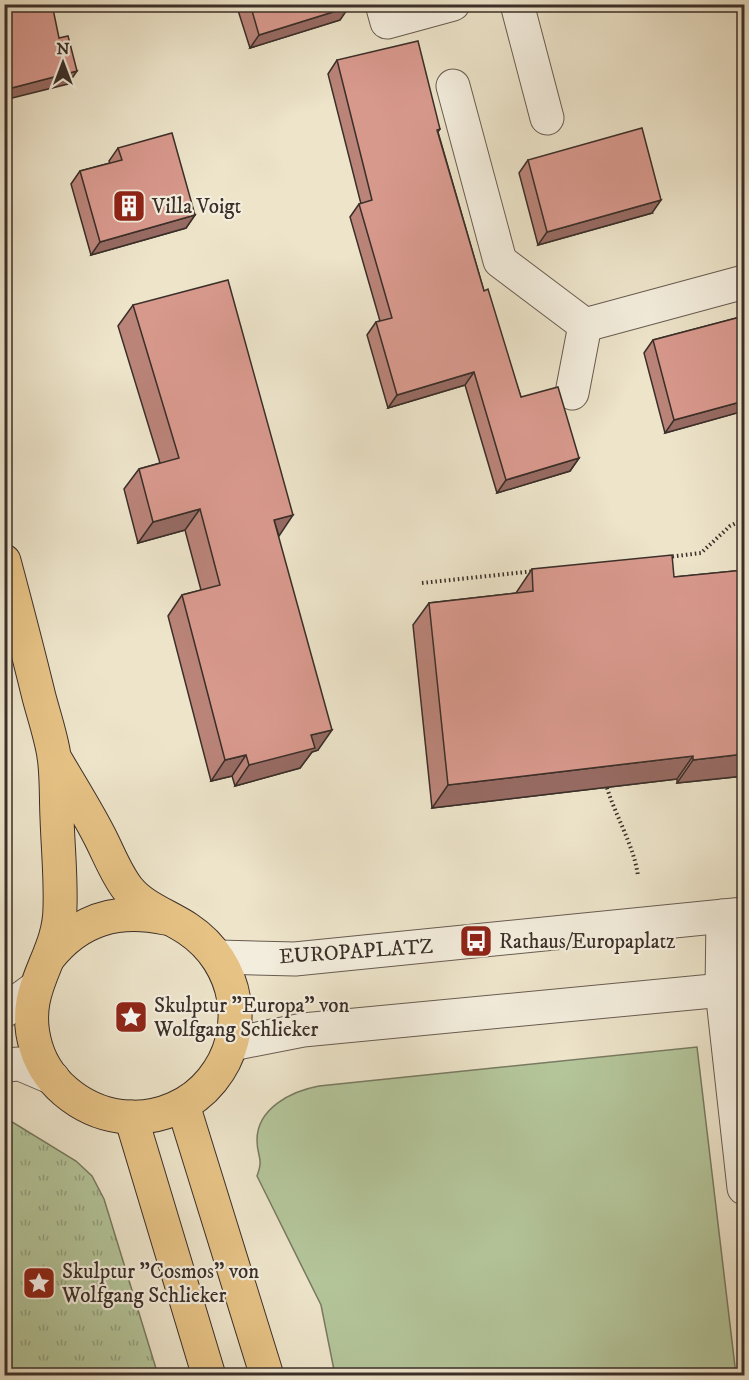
<svg xmlns="http://www.w3.org/2000/svg" width="749" height="1380" font-family="'IM FELL DW Pica',serif">
  <style>
    .grass { fill: #b4c59a; stroke: #787a62; stroke-width: 1.5 }
    .park { fill: url(#park-tufts); stroke: #787a62; stroke-width: 1.5 }
    .lines { fill: none; stroke-linecap: round; stroke-linejoin: round }
    .minor-casing { stroke: #685c51; stroke-width: 35 }
    .major-casing { stroke: #3b2f29; stroke-width: 35 }
    .path { stroke: #3b2f29; stroke-width: 4; stroke-dasharray: 1.5 3; stroke-linecap: butt }
    .minor { stroke: #f3eddd; stroke-width: 33 }
    .major { stroke: #e6c285; stroke-width: 33 }
    .wall { fill: #ba8479; stroke: #3b2f29; stroke-width: 1.5 }
    .shaded-wall { fill: #976b63; stroke: #3b2f29; stroke-width: 1.5 }
    .building { fill: #d8998d; stroke: #3b2f29; stroke-width: 1.5 }
    .labels { text-anchor: middle; stroke-width: 4.5; stroke-linejoin: round; paint-order: stroke }
    .poi-label { font-size: 21px; fill: #3b2f29; stroke: #f3eddd; text-anchor: start }
    .street-label { font-size: 21px; fill: #3b2f29; stroke: #f3eddd }
  </style>
  <defs>
    <pattern id="park-tufts" width="24" height="20" patternUnits="userSpaceOnUse" patternTransform="scale(1.5)"><rect width="24" height="20" fill="#b4c59a"/><path d="M3 7l-1-3M5 7V3M7 7l1-3M15 17l-1-3M17 17v-4M19 17l1-3" fill="none" stroke="#94a07e"/></pattern>
  </defs>
  <rect width="100%" height="100%" fill="#ede4ca"/>
  <filter id="stains"><feTurbulence type="fractalNoise" baseFrequency=".00333" numOctaves="4"/><feColorMatrix values="0 0 0 0 .2 0 0 0 0 .09 0 0 0 0 .02 0 0 0 .5 -.17"/></filter>
  <radialGradient id="worn" r=".72"><stop offset=".6" stop-color="#630" stop-opacity="0"/><stop offset="1" stop-color="#630" stop-opacity=".3"/></radialGradient>
  <path class="grass" d="M697,1047l39,328h-401l-14,-70 -64,-129c7,-19 0,-18 0,-36 0,-32 35,-49 62,-54z"/>
  <polygon class="park" points="4,1117 76,1161 92,1176 104,1199 158,1375 5,1375"/>
  <g class="lines">
    <g class="minor-casing">
      <g id="minor">
        <polyline points="382,4 387,22 453,4"/>
        <polyline points="517,4 547,118"/>
        <polyline points="453,86 500,261 585,325 744,282"/>
        <polyline points="572,393 585,325"/>
        <polyline points="723,916 722,990 744,1188"/>
        <polyline points="218,957 295,959 744,914"/>
        <polyline points="4,1011 34,989"/>
        <polyline points="232,1044 303,1030 744,988"/>
        <polyline points="4,1065 20,1064 53,1078"/>
      </g>
    </g>
    <g class="major-casing">
      <g id="major">
        <path d="M4,561c12,45 24,91 35,136 5,19 12,39 15,59 3,20 2,42 3,62 1,30 4,60 3,89 0,53 -42,80 -24,140 12,40 52,68 92,70 32,2 64,-12 84,-37 39,-48 27,-117 -24,-151 -19,-13 -45,-21 -60,-40 -12,-15 -20,-37 -29,-54 -14,-27 -30,-52 -45,-78"/>
        <path d="M49,957c30,-38 69,-49 116,-39"/>
        <polyline points="183,1105 267,1376"/>
        <polyline points="131,1117 209,1376"/>
      </g>
    </g>
    <g class="path">
      <polyline points="668,557 701,553 730,526 744,519"/>
      <polyline points="422,583 535,571"/>
      <path d="M607,788c9,29 27,58 31,88"/>
    </g>
    <use href="#minor" class="minor"/>
    <use href="#major" class="major"/>
  </g>
  <g class="wall">
    <polygon points="211,4 236,4 213,11"/>
    <polygon points="236,4 348,4 340,20 250,48"/>
    <polygon points="337,60 440,129 438,132 484,291 521,397 579,458 570,471 497,493 465,385 388,408 367,335 376,322 380,321 350,217 359,204 361,204 328,74"/>
    <polygon points="118,148 195,215 186,228 91,255 71,184 80,171 110,163 109,161"/>
    <polygon points="528,160 652,213 538,245 519,173"/>
    <polygon points="133,305 278,536 318,750 312,752 300,768 235,786 232,776 211,781 168,616 182,595 201,590 185,530 138,543 124,489 139,469 160,463 118,326"/>
    <polygon points="744,316 744,411 665,433 644,353 653,340"/>
    <polygon points="532,569 674,577 744,570 744,776 677,783 677,779 432,808 413,625 429,603 516,593"/>
  </g>
  <g class="shaded-wall">
    <polygon points="218,4 236,4 213,11"/>
    <polygon points="349,7 340,20 250,48 259,35"/>
    <polygon points="77,71 68,84 4,100 4,90"/>
    <polygon points="661,200 652,213 538,245 547,232"/>
    <polygon points="195,215 186,228 91,255 100,242"/>
    <polygon points="474,372 465,385 388,408 397,395"/>
    <polygon points="744,401 744,411 665,433 674,420"/>
    <polygon points="579,458 570,471 497,493 506,480"/>
    <polygon points="200,509 185,530 138,543 153,522"/>
    <polygon points="293,515 279,536 274,520"/>
    <polygon points="332,730 318,750 312,752 300,768 235,786 249,765 311,735"/>
    <polygon points="744,754 744,776 677,783 693,760"/>
    <polygon points="246,755 232,776 211,781 225,760"/>
    <polygon points="693,756 677,779 432,808 448,785"/>
  </g>
  <g class="building">
    <polygon points="4,4 52,4 59,38 68,36 77,71 4,90"/>
    <polygon points="250,4 348,4 349,7 259,35"/>
    <polygon points="418,41 440,129 437,130 484,291 488,289 521,397 558,387 579,458 506,480 474,372 397,395 376,322 392,318 359,204 372,200 337,60"/>
    <polygon points="642,128 661,200 547,232 528,160"/>
    <polygon points="172,133 195,215 100,242 80,171 122,160 118,148"/>
    <polygon points="228,280 293,515 274,520 332,730 311,735 315,748 249,765 246,755 225,760 182,595 220,585 200,509 153,522 139,469 179,458 133,305"/>
    <polygon points="744,316 744,401 674,420 653,340"/>
    <polygon points="672,555 674,577 744,570 744,754 693,760 693,756 448,785 429,603 533,591 532,569"/>
  </g>
  <defs>
    <g id="building-square" transform="scale(1.725)"><rect x="-9" y="-9" width="18" height="18" rx="4" fill="#8f2418" stroke="#f3eddd"/><path d="M-4-6H4V6H1V3H-1V6H-4ZM-2.5-4.3h1.7v1.8h-1.7ZM.8-4.3h1.7v1.8H.8ZM-2.5-1h1.7V.8h-1.7ZM.8-1h1.7V.8H.8Z" fill="#fff"/></g>
    <g id="bus-square" transform="scale(1.725)"><rect x="-9" y="-9" width="18" height="18" rx="4" fill="#8f2418" stroke="#f3eddd"/><path d="M-5-6H5V4H4V6H2V4H-2V6H-4V4H-5ZM-3.5-4V0h7V-4ZM-3.5 1.2v1.5H-2V1.2ZM2 1.2v1.5H3.5V1.2Z" fill="#fff"/></g>
    <g id="sight-square" transform="scale(1.725)"><rect x="-9" y="-9" width="18" height="18" rx="4" fill="#8f2418" stroke="#f3eddd"/><path d="M0-6L1.8-2.2L6-1.7L2.9 1.2L3.7 5.4L0 3.3L-3.7 5.4L-2.9 1.2L-6-1.7L-1.8-2.2Z" fill="#fff"/></g>
  </defs>
  <g fill-rule="evenodd">
    <use href="#building-square" x="129" y="206"/>
    <use href="#bus-square" x="476" y="941"/>
    <use href="#sight-square" x="131" y="1017"/>
    <use href="#sight-square" x="39" y="1283"/>
  </g>
  <g class="labels">
    <g class="poi-label">
      <text x="152" y="213">Villa Voigt</text>
      <text x="499" y="948">Rathaus/Europaplatz</text>
      <text x="154" y="1012">Skulptur "Europa" von<tspan x="154" dy="24">Wolfgang Schlieker</tspan></text>
      <text x="62" y="1278">Skulptur "Cosmos" von<tspan x="62" dy="24">Wolfgang Schlieker</tspan></text>
    </g>
    <g class="street-label">
      <text transform="translate(356 951) rotate(-4)" y="7">EUROPAPLATZ</text>
    </g>
  </g>
  <rect width="749" height="1380" fill="none" stroke="#ede4ca" stroke-width="24"/>
  <rect x="6" y="6" width="737" height="1368" fill="none" stroke="#3b2f29" stroke-width="3"/>
  <rect x="12" y="12" width="725" height="1356" fill="none" stroke="#3b2f29" stroke-width="1.5"/>
  <g transform="translate(63 63)" stroke="#f3eddd" stroke-width="4.5" paint-order="stroke">
  <path d="M0-4.5L10 22L0 15L-10 22Z" fill="#3b2f29"/>
  <text y="-9" font-size="16" font-weight="bold" text-anchor="middle" fill="#3b2f29">N</text>
  </g>
  <rect width="100%" height="100%" filter="url(#stains)"/>
  <rect width="100%" height="100%" fill="url(#worn)"/>
</svg>
